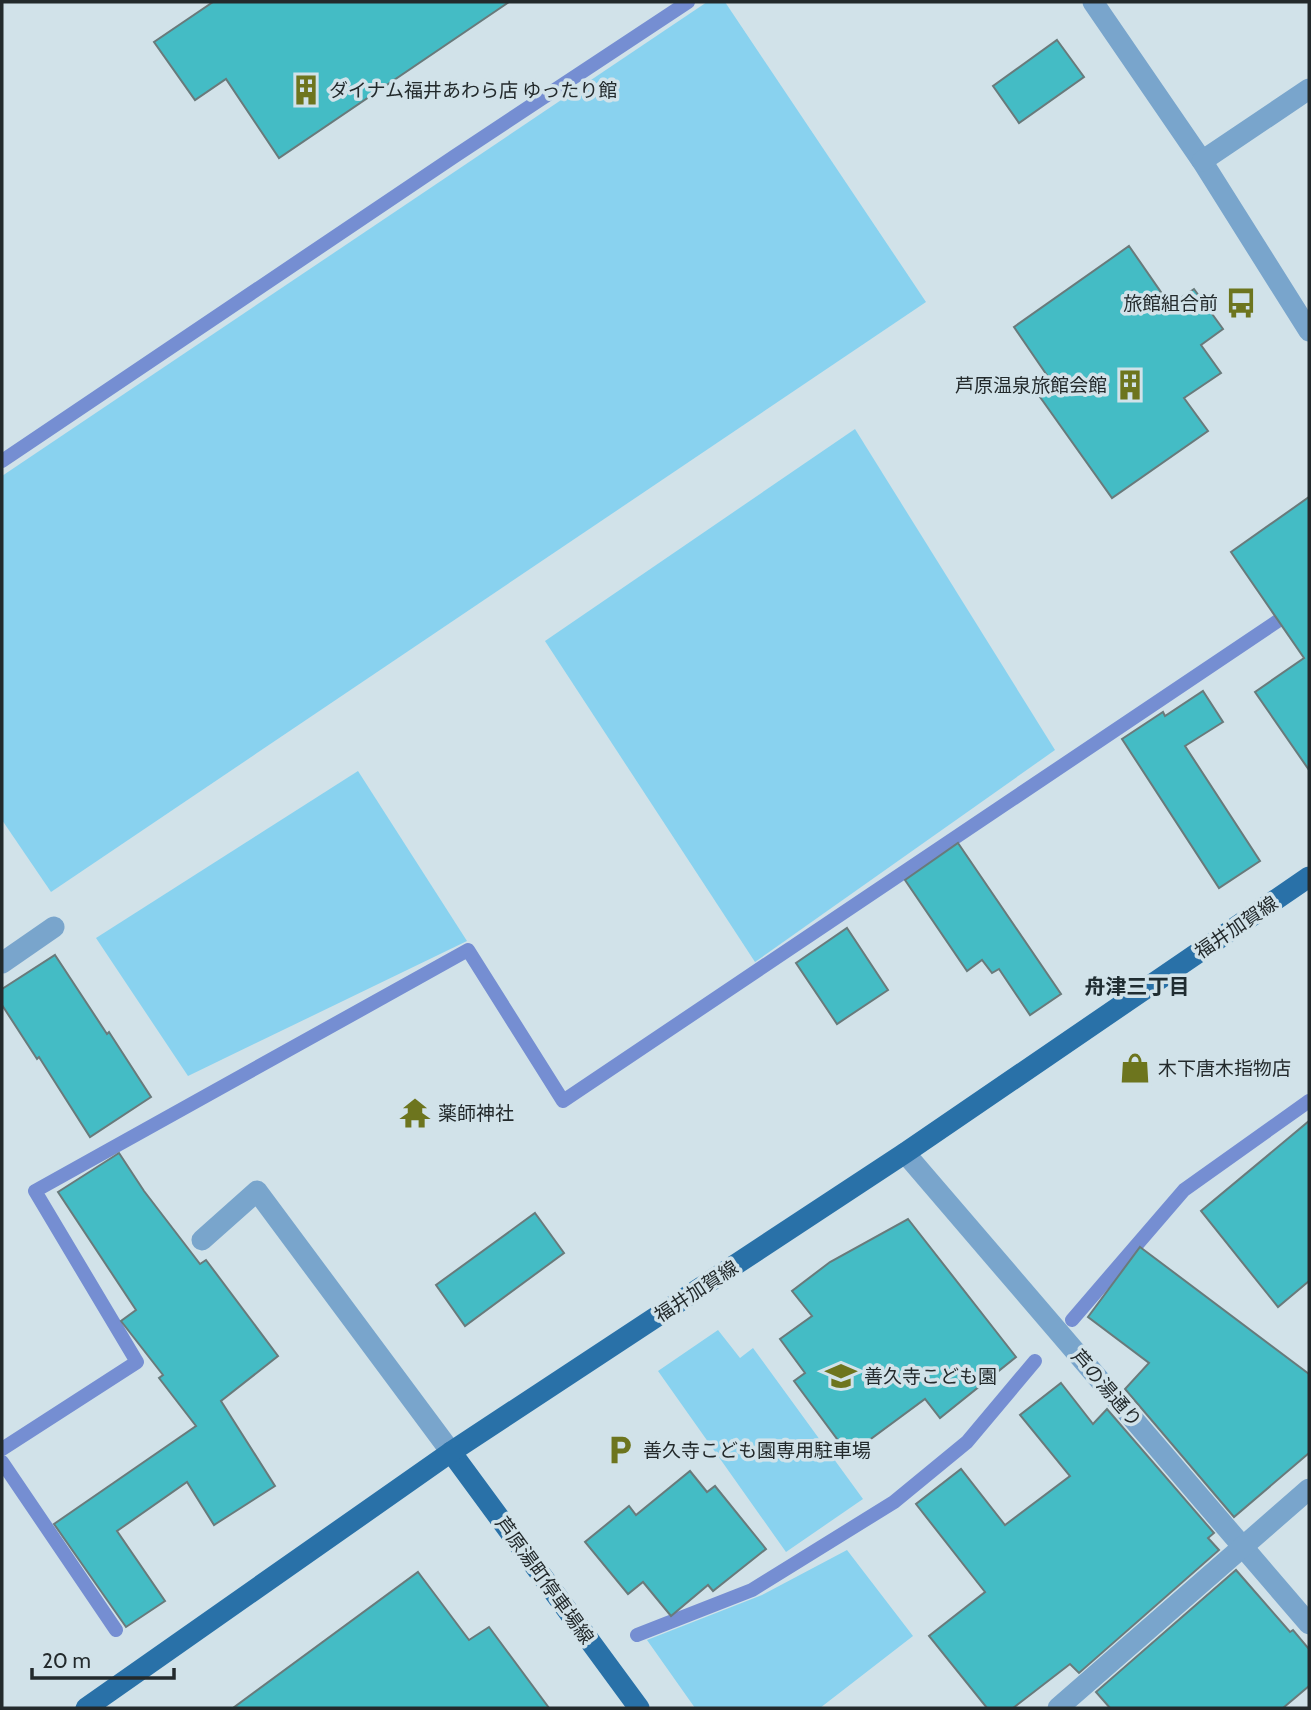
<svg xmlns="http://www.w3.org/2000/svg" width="1311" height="1710" font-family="Cabin,'Noto Sans JP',sans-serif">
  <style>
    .green { fill: #89d2ef }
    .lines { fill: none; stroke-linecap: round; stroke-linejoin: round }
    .stream { stroke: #758ed2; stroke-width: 14 }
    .building { fill: #44bcc5; stroke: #697a7b; stroke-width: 2 }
    .minor { stroke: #79a5cc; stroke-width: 21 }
    .major { stroke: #2971a8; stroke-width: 21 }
    .labels { text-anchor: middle; stroke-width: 7; stroke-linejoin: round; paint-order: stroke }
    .poi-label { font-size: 19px; fill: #232a2c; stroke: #d1e2e9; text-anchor: start }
    .street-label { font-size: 19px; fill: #232a2c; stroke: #d1e2e9 }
    .neighbourhood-label { font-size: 21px; font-weight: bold; fill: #202d32; stroke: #d1e2e9 }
  </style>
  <rect width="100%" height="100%" fill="#d1e2e9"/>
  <g class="green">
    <polygon points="707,2 725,2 926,302 51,892 2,820 2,476"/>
    <polygon points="855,429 1055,750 755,962 545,641"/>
    <polygon points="358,771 467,941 188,1076 96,938"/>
    <polygon points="718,1330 740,1358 753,1348 863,1499 786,1552 658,1371"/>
    <polygon points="847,1550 913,1636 820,1708 695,1708 647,1640 762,1595"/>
  </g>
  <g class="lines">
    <g class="stream">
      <polyline points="2,461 455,156 688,2"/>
      <polyline points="1072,1320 1184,1190 1309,1101"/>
      <polyline points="2,1449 137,1362 35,1191 468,950 563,1101 1309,600"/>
      <polyline points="2,1462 116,1630"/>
      <polyline points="637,1635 752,1590 894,1502 967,1442 1035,1361"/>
    </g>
  </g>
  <g class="building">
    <polygon points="213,2 509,2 279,158 226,79 195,100 154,42"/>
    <polygon points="1057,40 1084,77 1019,123 993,86"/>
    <polygon points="1129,246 1170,305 1194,289 1223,329 1201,345 1221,373 1184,398 1208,431 1112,498 1040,397 1055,387 1014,327"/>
    <polygon points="1309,497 1309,770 1255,692 1304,658 1231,552"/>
    <polygon points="1203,691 1223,722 1185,746 1260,861 1219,888 1122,739 1163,712 1165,716"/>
    <polygon points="958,843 1061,994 1030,1015 999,969 992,973 982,960 967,971 905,880"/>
    <polygon points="847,928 888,990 837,1024 796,963"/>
    <polygon points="55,955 107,1034 109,1032 151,1097 90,1137 39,1057 37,1059 2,1005 2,989"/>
    <polygon points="1309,1121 1309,1281 1278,1307 1201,1211"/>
    <polygon points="119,1153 144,1191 200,1264 206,1260 278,1356 221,1401 275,1486 214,1525 187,1482 117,1531 165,1601 126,1627 54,1524 196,1426 159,1378 163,1375 121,1321 136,1310 58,1192"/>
    <polygon points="535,1213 564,1253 465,1326 436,1285"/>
    <polygon points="908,1219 1016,1357 940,1418 925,1399 849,1455 794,1381 805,1373 780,1339 812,1316 792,1291 830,1262"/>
    <polygon points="1140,1247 1309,1374 1309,1453 1234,1517 1125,1389 1149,1363 1088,1317"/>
    <polygon points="1061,1383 1093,1424 1107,1409 1214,1533 1208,1538 1219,1550 1079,1673 1070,1664 1013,1708 987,1708 929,1636 985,1592 916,1504 961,1469 1005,1525 1070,1476 1020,1415"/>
    <polygon points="690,1471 707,1492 715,1486 766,1549 713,1591 708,1585 671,1616 643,1582 628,1594 585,1542 629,1506 636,1515"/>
    <polygon points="1236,1570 1290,1632 1293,1630 1309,1649 1309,1686 1283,1708 1110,1708 1096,1692"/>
    <polygon points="418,1572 469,1640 489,1627 549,1708 233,1708"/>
  </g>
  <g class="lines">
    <g class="minor">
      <polyline points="1093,2 1202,161 1309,331"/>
      <polyline points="1202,161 1309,89"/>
      <polyline points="2,963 54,927"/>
      <polyline points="905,1153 1309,1624"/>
      <polyline points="202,1240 257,1191 451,1452"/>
      <polyline points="1058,1708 1309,1489"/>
    </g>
    <g class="major">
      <polyline points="451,1452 639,1708"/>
      <polyline points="86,1708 451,1452 905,1153 1309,877"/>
    </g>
  </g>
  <defs>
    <g id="building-bare" transform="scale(2.415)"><path d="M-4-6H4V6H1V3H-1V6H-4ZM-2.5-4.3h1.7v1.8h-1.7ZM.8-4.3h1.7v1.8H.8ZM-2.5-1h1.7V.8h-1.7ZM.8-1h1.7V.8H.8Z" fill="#6d751e" stroke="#d1e2e9" stroke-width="2.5" paint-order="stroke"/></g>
    <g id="bus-bare" transform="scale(2.415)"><path d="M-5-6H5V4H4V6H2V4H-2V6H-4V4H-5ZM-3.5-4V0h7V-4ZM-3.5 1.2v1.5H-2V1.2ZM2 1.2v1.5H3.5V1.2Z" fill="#6d751e" stroke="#d1e2e9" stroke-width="2.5" paint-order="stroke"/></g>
    <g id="shop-bare" transform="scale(2.415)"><path d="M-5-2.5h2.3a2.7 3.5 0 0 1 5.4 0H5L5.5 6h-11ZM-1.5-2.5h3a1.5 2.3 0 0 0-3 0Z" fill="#6d751e" stroke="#d1e2e9" stroke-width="2.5" paint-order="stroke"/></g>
    <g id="temple-bare" transform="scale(2.415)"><path d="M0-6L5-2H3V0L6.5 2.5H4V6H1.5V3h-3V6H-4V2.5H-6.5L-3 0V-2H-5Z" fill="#6d751e" stroke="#d1e2e9" stroke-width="2.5" paint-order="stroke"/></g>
    <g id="school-bare" transform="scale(2.415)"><path d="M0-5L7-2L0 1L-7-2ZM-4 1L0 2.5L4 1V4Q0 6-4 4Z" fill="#6d751e" stroke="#d1e2e9" stroke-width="2.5" paint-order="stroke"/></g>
    <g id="parking-bare" transform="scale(2.415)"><path d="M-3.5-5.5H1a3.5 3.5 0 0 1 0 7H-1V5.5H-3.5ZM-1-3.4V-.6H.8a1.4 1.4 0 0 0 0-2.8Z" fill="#6d751e" stroke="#d1e2e9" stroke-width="2.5" paint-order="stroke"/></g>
  </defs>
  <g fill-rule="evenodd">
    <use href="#building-bare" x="306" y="90"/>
    <use href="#bus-bare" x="1241" y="303"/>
    <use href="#building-bare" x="1130" y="385"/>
    <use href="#shop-bare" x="1135" y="1068"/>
    <use href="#temple-bare" x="415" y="1113"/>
    <use href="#school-bare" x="841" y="1376"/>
    <use href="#parking-bare" x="620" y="1450"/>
  </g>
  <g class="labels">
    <g class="poi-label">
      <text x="329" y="97">ダイナム福井あわら店 ゆったり館</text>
      <text x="1218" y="310" text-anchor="end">旅館組合前</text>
      <text x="1107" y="392" text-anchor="end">芦原温泉旅館会館</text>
      <text x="1158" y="1075">木下唐木指物店</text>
      <text x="438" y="1120">薬師神社</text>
      <text x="864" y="1383">善久寺こども園</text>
      <text x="643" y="1457">善久寺こども園専用駐車場</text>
    </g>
    <g class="street-label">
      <text transform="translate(1236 927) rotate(-34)" y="7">福井加賀線</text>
      <text transform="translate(696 1291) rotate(-33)" y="7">福井加賀線</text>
      <text transform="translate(1107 1388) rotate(49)" y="7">芦の湯通り</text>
      <text transform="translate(545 1580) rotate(54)" y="7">芦原湯町停車場線</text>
    </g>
    <g class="neighbourhood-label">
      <text x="1137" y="994">舟津三丁目</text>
    </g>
  </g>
  <rect width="1311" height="1710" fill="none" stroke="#232a2c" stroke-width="7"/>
  <path d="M32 1668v10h142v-10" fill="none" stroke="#232a2c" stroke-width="3.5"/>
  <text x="42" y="1668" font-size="21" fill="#232a2c" stroke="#d1e2e9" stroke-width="5" paint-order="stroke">20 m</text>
</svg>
